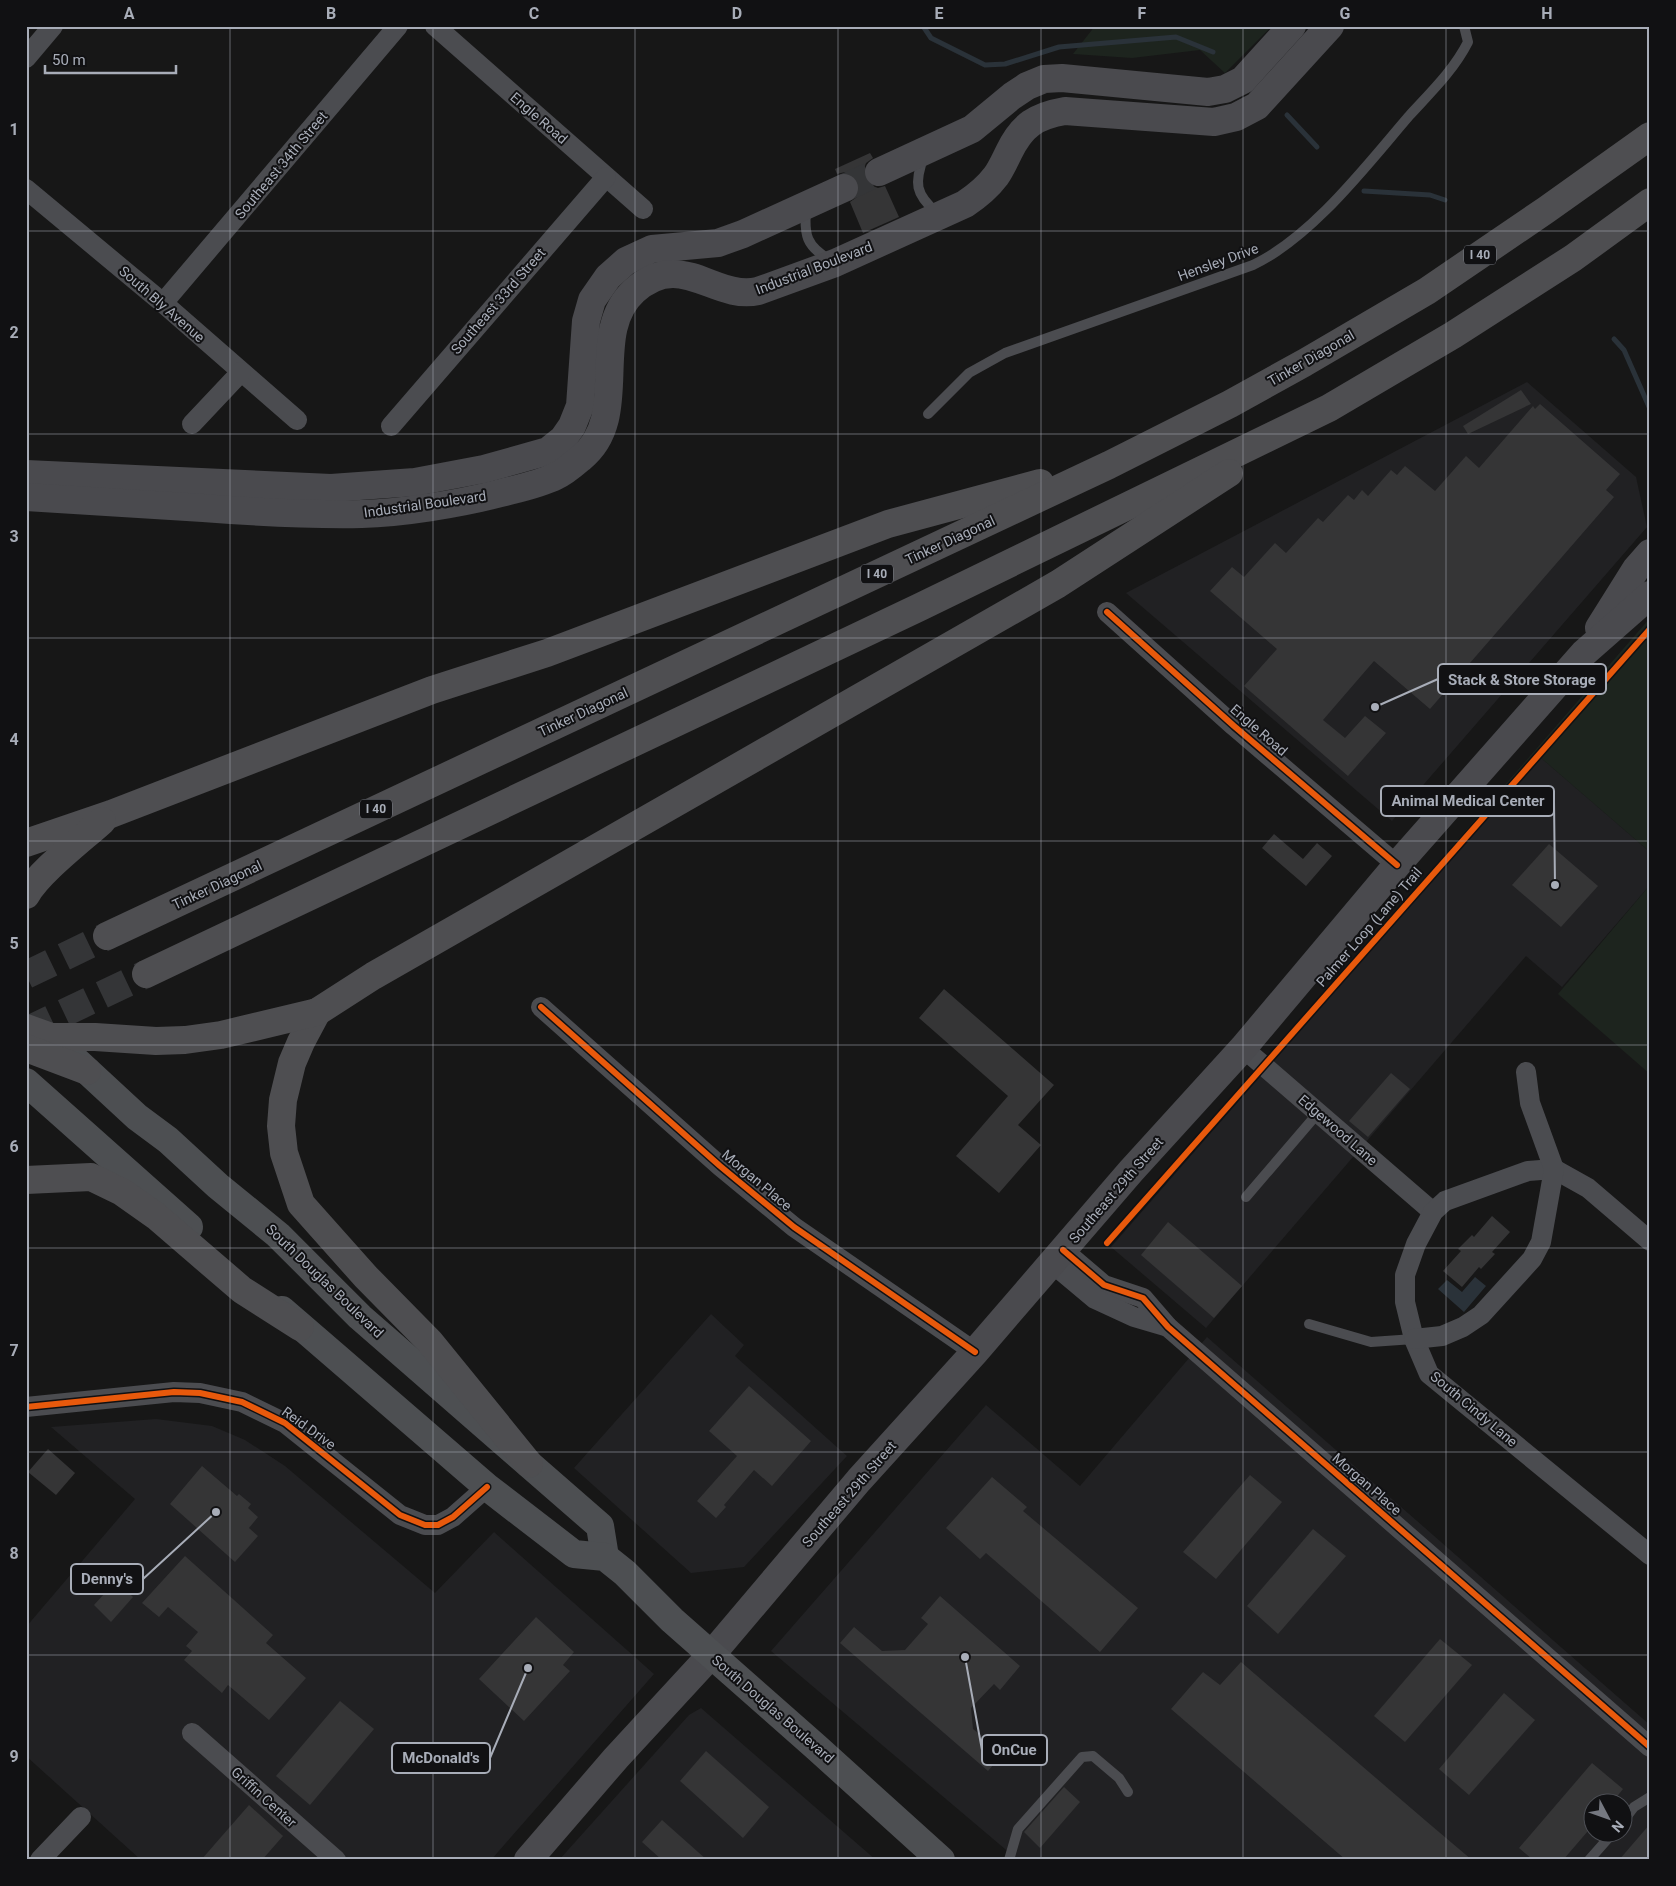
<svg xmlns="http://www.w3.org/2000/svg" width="1676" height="1886" font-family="Roboto,sans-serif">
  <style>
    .built { fill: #212123; fill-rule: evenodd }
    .green { fill: #1d241e }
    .water { fill: #2a3239 }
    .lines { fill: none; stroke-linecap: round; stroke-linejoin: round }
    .stream { stroke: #2a3239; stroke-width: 5 }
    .building { fill: #353536 }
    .secondary-tunnel { stroke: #343537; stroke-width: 28; stroke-dasharray: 28 14; stroke-linecap: butt }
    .highway-tunnel { stroke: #343537; stroke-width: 28; stroke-dasharray: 28 14; stroke-linecap: butt }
    .lane { stroke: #4b4c50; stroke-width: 10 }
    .street { stroke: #4b4c50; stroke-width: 20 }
    .secondary { stroke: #4a4a4e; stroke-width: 28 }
    .primary { stroke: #4d4f52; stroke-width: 28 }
    .highway { stroke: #4e4e51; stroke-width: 28 }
    .cycleway-casing { stroke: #111113; stroke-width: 9 }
    .cycleway { stroke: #e8590c; stroke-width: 6 }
    .grid { fill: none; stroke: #a8adb8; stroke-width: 1; stroke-opacity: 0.55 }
    .labels { text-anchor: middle; stroke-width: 4; stroke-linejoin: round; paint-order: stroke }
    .shield { fill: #111113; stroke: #7b7e86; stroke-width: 1 }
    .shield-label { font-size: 12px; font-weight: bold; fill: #a8adb8 }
    .street-label { font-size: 14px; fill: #a8adb8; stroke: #111113 }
    .leader { fill: none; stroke: #a8adb8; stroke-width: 2 }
    .callout-dot { fill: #a8adb8; stroke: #111113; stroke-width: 2 }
    .callout { fill: #111113; stroke: #a8adb8; stroke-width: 2 }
    .callout-label { font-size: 15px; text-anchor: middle; font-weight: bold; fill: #a8adb8 }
    .neatline { fill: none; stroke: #a8adb8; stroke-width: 2 }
    .grid-label { font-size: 16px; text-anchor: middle; font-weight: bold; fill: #a8adb8 }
  </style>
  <rect width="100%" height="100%" fill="#171717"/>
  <g class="built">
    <polygon points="1527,382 1636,477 1647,527 1392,821 1126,593"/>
    <polygon points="1540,757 1650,852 1650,885 1562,987 1526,956 1206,1328 1111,1247"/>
    <polygon points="711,1314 744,1345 735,1356 847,1456 744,1567 691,1573 574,1468"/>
    <path d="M1207,1337l443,388v135h-632l-247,-209 215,-246 94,81zM1594,1804h30v30h-30z"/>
    <polygon points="156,1419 212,1426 245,1440 285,1466 435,1593 494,1532 654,1674 491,1860 141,1860 26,1756 26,1627 135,1499 51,1427"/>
    <polygon points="701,1708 876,1860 559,1860 689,1715"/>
  </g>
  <g class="green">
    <polygon points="1095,26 1272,26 1225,73 1200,50 1132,58 1073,54"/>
    <polygon points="1650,618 1650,626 1107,1243"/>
    <polygon points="1650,629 1650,852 1540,757"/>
    <polygon points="1650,885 1650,1074 1558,994"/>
  </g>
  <polygon class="water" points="1475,1277 1486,1286 1464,1312 1438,1289 1447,1280 1462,1292"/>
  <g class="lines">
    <g class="stream">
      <polyline points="923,26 931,38 985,65 1005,64 1059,47 1176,37 1213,52"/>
      <polyline points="1287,115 1317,147"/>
      <polyline points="1364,191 1430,195 1445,200"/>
      <polyline points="1614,339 1624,350 1650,409"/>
    </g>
  </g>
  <g class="building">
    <polygon points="870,153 873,158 866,163 863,171 865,178 870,185 878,188 885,186 899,217 863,233 850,202 857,197 860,189 858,182 853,175 845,172 837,174 835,169"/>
    <polygon points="1521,390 1531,404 1468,434 1463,426"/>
    <polygon points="1540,404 1620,474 1606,490 1614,497 1430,709 1374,661 1323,720 1345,738 1365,716 1386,733 1348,776 1244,686 1277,649 1210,591 1232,567 1244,577 1275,543 1286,553 1318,518 1323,522 1348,495 1354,500 1362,490 1368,496 1391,470 1397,475 1405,466 1435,491 1466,456 1479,468 1533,406 1535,409"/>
    <polygon points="1274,834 1303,859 1317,843 1332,856 1306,886 1262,848"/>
    <polygon points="1549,844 1598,886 1561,927 1512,885"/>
    <polygon points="944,989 1054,1085 1018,1125 1041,1145 999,1193 956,1156 1008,1096 919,1018"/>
    <polygon points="1391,1073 1410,1089 1368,1137 1349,1121"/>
    <polygon points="1492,1216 1510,1232 1492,1252 1495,1254 1481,1269 1479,1267 1462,1287 1443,1271 1461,1251 1458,1249 1472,1235 1474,1237"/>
    <polygon points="1168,1222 1242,1286 1214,1318 1141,1255"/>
    <polygon points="749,1386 811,1441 772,1486 754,1470 724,1505 726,1507 716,1518 697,1501 737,1456 709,1431"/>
    <polygon points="48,1449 75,1473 56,1495 28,1472"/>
    <polygon points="202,1466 237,1496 239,1494 251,1504 248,1508 258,1517 249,1528 258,1536 235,1562 170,1504"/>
    <polygon points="1250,1475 1282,1502 1216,1579 1183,1552"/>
    <polygon points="992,1477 1027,1507 1023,1511 1138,1608 1100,1652 986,1553 980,1559 946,1528"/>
    <polygon points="1313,1529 1346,1556 1278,1634 1247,1606"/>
    <polygon points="185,1556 273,1635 266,1643 306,1678 269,1720 228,1685 222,1693 184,1660 192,1651 186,1646 198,1632 168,1607 159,1617 142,1603"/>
    <polygon points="116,1581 133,1597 111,1622 94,1605"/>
    <polygon points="940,1596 1020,1666 1000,1690 994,1684 971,1708 973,1729 1003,1753 988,1771 840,1643 854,1627 882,1651 905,1650 928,1624 921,1618"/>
    <polygon points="536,1617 574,1652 563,1665 570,1671 524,1721 479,1679"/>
    <polygon points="1440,1639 1472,1665 1405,1742 1374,1716"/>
    <polygon points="1241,1662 1426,1821 1472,1860 1346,1860 1171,1709 1203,1672 1220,1685"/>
    <polygon points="1504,1693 1535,1720 1469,1795 1439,1769"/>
    <polygon points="340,1701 374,1729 310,1805 276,1776"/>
    <polygon points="706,1751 769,1807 743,1838 680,1781"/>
    <polygon points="1592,1763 1623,1789 1611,1804 1594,1804 1594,1824 1563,1860 1533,1860 1519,1848"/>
    <polygon points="1064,1787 1080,1802 1040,1848 1024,1832"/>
    <polygon points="249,1805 283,1836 262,1860 201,1860"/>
    <polygon points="662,1820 707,1860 662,1860 642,1842"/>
    <polygon points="1650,1824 1650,1860 1619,1860"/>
  </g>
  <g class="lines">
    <polyline class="secondary-tunnel" points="844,188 879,172"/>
    <g class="highway-tunnel">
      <polyline points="26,975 107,936"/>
      <polyline points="26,1031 146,974"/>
    </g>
    <g class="lane">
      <path d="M924,156c-10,27 -9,38 13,57"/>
      <path d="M806,209c-2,26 0,37 24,51"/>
      <path d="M928,414l41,-41 36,-20 248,-88c59,-28 113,-99 156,-149 21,-23 45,-46 59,-74l-4,-16"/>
      <polyline points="1246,1197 1318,1113"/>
      <polyline points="1309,1324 1371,1342 1414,1339"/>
      <polyline points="1624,1820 1634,1807 1650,1797"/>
      <polyline points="1009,1860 1018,1829 1082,1757 1093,1756 1119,1778 1128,1792"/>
      <polyline points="1589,1860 1612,1834"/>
    </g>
    <g class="street">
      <polyline points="435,26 643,209"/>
      <polyline points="26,58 53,26"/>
      <polyline points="26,189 163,303 297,420"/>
      <polyline points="163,303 398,26"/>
      <polyline points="192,424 241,372"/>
      <polyline points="391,426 606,177"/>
      <polyline points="1107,612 1234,726 1397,865"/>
      <polyline points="541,1007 720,1166 794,1227 975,1352"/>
      <polyline points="1243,1048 1433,1212"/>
      <polyline points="1650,1241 1588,1188 1554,1169 1528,1171 1445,1201 1433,1212 1416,1244 1405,1275 1405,1302 1414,1339 1429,1374 1650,1555"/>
      <polyline points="1063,1250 1104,1285 1143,1298 1168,1327 1650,1747"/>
      <polyline points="1052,1263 1095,1299 1134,1317 1168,1327"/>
      <polyline points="1414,1339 1442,1336 1463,1327 1481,1315 1532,1259 1541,1242 1554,1169 1530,1103 1526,1072"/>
      <polyline points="26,1407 174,1392 200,1393 242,1402 285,1423 400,1515 425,1525 438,1525 453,1517 487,1487"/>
      <polyline points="192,1733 336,1860"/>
      <polyline points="40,1860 81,1817"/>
    </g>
    <g class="secondary">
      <polyline points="879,172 972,129 1012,96 1027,86 1044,79 1062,78 1208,92 1225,89 1243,80 1292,26"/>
      <polyline points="26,474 331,488 415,482 484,469 548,451 563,439 572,426 580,406 586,321 592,300 608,277 626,261 652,249 718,243 743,234 844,188"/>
      <path d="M26,497c59,4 118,7 177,11 52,4 106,7 159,6 40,-1 95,-10 135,-20 19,-5 41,-9 59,-18 9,-4 18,-12 25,-18 52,-42 6,-124 53,-167 47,-43 80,10 124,0l77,-28 130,-59c12,-8 22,-16 31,-28 5,-7 9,-16 13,-24 13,-27 27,-36 56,-41l149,11 22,-5 21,-11 73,-80"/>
      <polyline points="1599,628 1636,569 1650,553"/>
      <polyline points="528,1860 616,1758 711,1655 859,1480 975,1352 1131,1171 1243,1048 1397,865 1584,653 1650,595"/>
    </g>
    <g class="primary">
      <polyline points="70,1055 137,1117 168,1140 218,1186 278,1235 360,1317 600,1526 605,1557"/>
      <polyline points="26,1082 189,1227"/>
      <polyline points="282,1310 487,1487 574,1554 605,1557 625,1573 672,1620 816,1747 941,1860"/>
    </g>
    <g class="highway">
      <polyline points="26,843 111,814 432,690 547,653 888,524 1040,483"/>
      <path d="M26,895c13,-23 55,-55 76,-74"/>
      <polyline points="107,936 1109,465 1230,404 1304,363 1427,291 1546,210 1650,136"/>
      <polyline points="146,974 920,607 1329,408 1453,335 1573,258 1650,202"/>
      <polyline points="317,1012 301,1042 292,1063 283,1100 281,1126 284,1153 301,1204 366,1277 430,1342 529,1464"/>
      <polyline points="26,1028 51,1037 95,1037 156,1041 185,1040 221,1035 317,1012 373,976 1058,584 1229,473"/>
      <polyline points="26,1048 87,1071"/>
      <polyline points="26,1180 91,1177 122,1192 156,1216 242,1290 300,1327"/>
    </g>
    <g class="cycleway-casing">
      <g id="cycleway">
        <polyline points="1107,612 1234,726 1397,865"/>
        <polyline points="541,1007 720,1166 794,1227 975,1352"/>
        <polyline points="1107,1243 1650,629"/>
        <polyline points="1063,1250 1104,1285 1143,1298 1168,1327 1650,1747"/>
        <polyline points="26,1407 174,1392 200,1393 242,1402 285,1423 400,1515 425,1525 438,1525 453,1517 487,1487"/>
      </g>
    </g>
    <use href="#cycleway" class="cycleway"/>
  </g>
  <path class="grid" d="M230,26v1834M433,26v1834M635,26v1834M838,26v1834M1041,26v1834M1243,26v1834M1446,26v1834M26,231h1624M26,434h1624M26,638h1624M26,841h1624M26,1045h1624M26,1248h1624M26,1452h1624M26,1655h1624"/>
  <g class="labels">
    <g class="shield">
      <rect x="1464" y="245.5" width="32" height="19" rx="4"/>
      <rect x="861" y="564.5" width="32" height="19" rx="4"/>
      <rect x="360" y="799.5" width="32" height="19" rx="4"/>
    </g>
    <g class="shield-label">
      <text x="1480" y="259">I 40</text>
      <text x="877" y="578">I 40</text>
      <text x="376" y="813">I 40</text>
    </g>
    <g class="street-label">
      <text transform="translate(539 118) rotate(41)" y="5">Engle Road</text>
      <text transform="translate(281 165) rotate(-50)" y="5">Southeast 34th Street</text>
      <text transform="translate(1218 262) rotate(-20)" y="5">Hensley Drive</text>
      <text transform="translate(814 268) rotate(-21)" y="5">Industrial Boulevard</text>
      <text transform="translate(498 301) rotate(-49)" y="5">Southeast 33rd Street</text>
      <text transform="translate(162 304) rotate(41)" y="5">South Bly Avenue</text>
      <text transform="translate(1311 358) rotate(-30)" y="5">Tinker Diagonal</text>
      <text transform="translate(425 504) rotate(-8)" y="5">Industrial Boulevard</text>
      <text transform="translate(950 540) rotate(-25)" y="5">Tinker Diagonal</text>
      <text transform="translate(583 712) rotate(-25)" y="5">Tinker Diagonal</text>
      <text transform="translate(1259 730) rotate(41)" y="5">Engle Road</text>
      <text transform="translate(217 885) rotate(-25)" y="5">Tinker Diagonal</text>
      <text transform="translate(1369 927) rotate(-49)" y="5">Palmer Loop (Lane) Trail</text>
      <text transform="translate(1338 1130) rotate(41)" y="5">Edgewood Lane</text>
      <text transform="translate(757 1180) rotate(40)" y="5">Morgan Place</text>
      <text transform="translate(1116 1190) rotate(-49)" y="5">Southeast 29th Street</text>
      <text transform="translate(325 1281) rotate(44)" y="5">South Douglas Boulevard</text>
      <text transform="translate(1474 1409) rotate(40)" y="5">South Cindy Lane</text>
      <text transform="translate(309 1428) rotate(36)" y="5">Reid Drive</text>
      <text transform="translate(1367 1484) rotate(41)" y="5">Morgan Place</text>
      <text transform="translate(849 1494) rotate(-49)" y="5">Southeast 29th Street</text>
      <text transform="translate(773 1709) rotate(41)" y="5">South Douglas Boulevard</text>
      <text transform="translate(264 1797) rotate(42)" y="5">Griffin Center</text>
    </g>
  </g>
  <path class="leader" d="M1375 707L1438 679M1555 885L1554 801M216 1512L143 1579M965 1657L982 1750M528 1668L490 1758"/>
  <g class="callout-dot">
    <circle cx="1375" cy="707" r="5"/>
    <circle cx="1555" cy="885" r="5"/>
    <circle cx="216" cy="1512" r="5"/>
    <circle cx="965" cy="1657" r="5"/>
    <circle cx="528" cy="1668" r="5"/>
  </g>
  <g class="callout">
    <rect x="1438" y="664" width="168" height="30" rx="5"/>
    <rect x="1381" y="786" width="173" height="30" rx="5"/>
    <rect x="71" y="1564" width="72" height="30" rx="5"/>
    <rect x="982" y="1735" width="65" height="30" rx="5"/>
    <rect x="392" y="1743" width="98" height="30" rx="5"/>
  </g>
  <g class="callout-label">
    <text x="1522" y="685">Stack &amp; Store Storage</text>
    <text x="1468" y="806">Animal Medical Center</text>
    <text x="107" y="1584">Denny's</text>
    <text x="1014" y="1755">OnCue</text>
    <text x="441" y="1763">McDonald's</text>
  </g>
  <rect width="1676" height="1886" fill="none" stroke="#111113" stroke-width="55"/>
  <g transform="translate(1608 1818) rotate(131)"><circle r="24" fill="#111113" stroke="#4d4f55"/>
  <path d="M0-4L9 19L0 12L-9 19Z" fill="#757880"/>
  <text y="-8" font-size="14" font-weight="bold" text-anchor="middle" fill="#a8adb8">N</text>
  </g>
  <path d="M45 65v8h131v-8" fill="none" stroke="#a8adb8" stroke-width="2.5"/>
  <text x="52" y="65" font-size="15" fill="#a8adb8" stroke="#111113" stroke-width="4" paint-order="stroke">50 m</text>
  <rect x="28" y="28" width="1620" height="1830" class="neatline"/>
  <g class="grid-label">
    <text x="129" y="19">A</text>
    <text x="331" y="19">B</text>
    <text x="534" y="19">C</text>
    <text x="737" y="19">D</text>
    <text x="939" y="19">E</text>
    <text x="1142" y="19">F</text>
    <text x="1345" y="19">G</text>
    <text x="1547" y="19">H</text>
    <text x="14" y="135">1</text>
    <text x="14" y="338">2</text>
    <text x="14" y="542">3</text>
    <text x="14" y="745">4</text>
    <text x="14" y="949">5</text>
    <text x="14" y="1152">6</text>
    <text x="14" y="1356">7</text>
    <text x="14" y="1559">8</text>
    <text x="14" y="1762">9</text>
  </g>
</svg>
